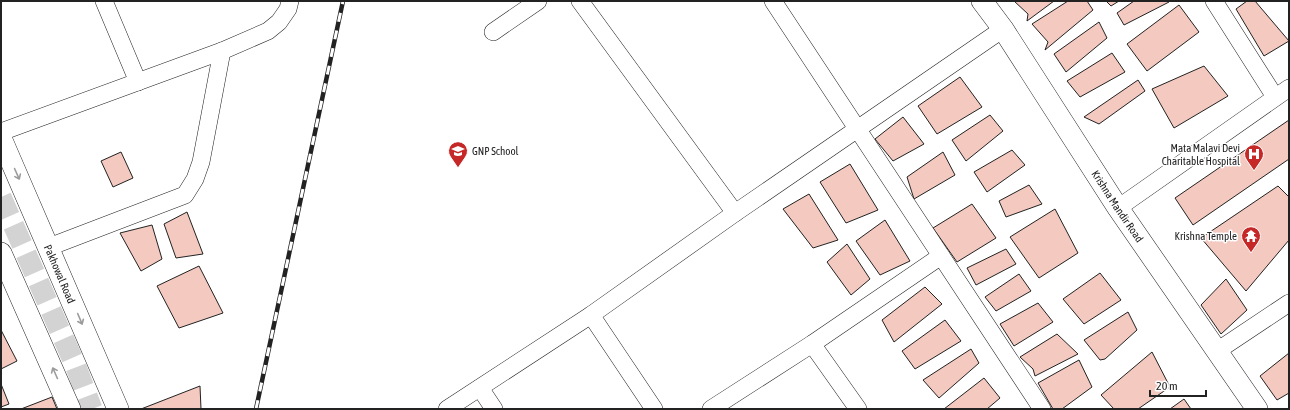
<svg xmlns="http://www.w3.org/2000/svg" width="1290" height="410" font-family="'Asap Condensed',sans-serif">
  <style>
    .building { fill: #f3c9c0; stroke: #222 }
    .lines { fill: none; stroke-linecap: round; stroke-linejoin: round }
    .tertiary-tunnel { stroke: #d3d3d3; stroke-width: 21; stroke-dasharray: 21 10; stroke-linecap: butt }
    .minor-casing { stroke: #222; stroke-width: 18 }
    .tertiary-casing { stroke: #222; stroke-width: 22 }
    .minor { stroke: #fff; stroke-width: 17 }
    .tertiary { stroke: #fff; stroke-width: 21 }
    .rail-casing { stroke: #222; stroke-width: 4.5 }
    .rail { stroke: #fff; stroke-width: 3; stroke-dasharray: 9; stroke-linecap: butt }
    .oneway { stroke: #9c9c9c }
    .labels { text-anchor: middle; stroke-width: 3; stroke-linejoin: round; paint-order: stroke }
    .poi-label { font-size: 11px; fill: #222; stroke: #fff; text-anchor: end }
    .street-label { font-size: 11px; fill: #222; stroke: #fff }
  </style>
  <rect width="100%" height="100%" fill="#fff"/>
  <g class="building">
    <polygon points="1014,1 1054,1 1027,21 1028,14"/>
    <polygon points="1068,1 1087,1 1093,10 1045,50 1048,42 1032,24"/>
    <polygon points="1106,1 1119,1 1111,6"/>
    <polygon points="1134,1 1168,1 1169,2 1124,25 1117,13"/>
    <polygon points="1247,1 1255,1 1289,41 1264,56 1236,9"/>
    <polygon points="1179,5 1199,32 1147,71 1127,44"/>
    <polygon points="1099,22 1107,38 1066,72 1054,54"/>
    <polygon points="1112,53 1125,72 1080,97 1067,81"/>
    <polygon points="1204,66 1228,96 1174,128 1152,89"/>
    <polygon points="960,77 982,107 937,134 918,106"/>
    <polygon points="1138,80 1145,91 1099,124 1084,117"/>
    <polygon points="990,115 1003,131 966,161 952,140"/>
    <polygon points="903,117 924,144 893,161 875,139"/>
    <polygon points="1289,120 1289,159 1193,225 1175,198"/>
    <polygon points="1012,150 1025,165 987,192 974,172"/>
    <polygon points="121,152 133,178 113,187 101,161"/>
    <polygon points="943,152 955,175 914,199 907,177"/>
    <polygon points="850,164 878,210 846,223 820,182"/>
    <polygon points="1029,185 1042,204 1006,217 999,201"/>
    <polygon points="1278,186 1289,197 1289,240 1246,291 1201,238"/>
    <polygon points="809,194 838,240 813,248 783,209"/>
    <polygon points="972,204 996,238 957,262 933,228"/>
    <polygon points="1055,209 1078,253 1039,278 1010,237"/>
    <polygon points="187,212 203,254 176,258 164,224"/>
    <polygon points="885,220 910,261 880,275 856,241"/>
    <polygon points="152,225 162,259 141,271 120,233"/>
    <polygon points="847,244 870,279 851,295 827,262"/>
    <polygon points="1006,249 1016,264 976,285 967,268"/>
    <polygon points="199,266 223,313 179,328 157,286"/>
    <polygon points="1100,273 1121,300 1084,324 1063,299"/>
    <polygon points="1019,274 1031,291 996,311 985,297"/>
    <polygon points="1226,279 1247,310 1221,334 1201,305"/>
    <polygon points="925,287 942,304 894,342 882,320"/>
    <polygon points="1038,303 1053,322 1014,346 1000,324"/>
    <polygon points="1128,312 1137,330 1105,359 1100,360 1084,340"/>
    <polygon points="945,320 961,341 915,369 902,351"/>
    <polygon points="1,330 17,361 1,369"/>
    <polygon points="1057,334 1078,354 1035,376 1033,369 1020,357"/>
    <polygon points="971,349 979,363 939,398 923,380"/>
    <polygon points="1152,352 1170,387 1138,409 1114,409 1101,395"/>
    <polygon points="1289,353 1289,393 1277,400 1260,376"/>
    <polygon points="1079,360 1092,387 1062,409 1053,409 1038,383"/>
    <polygon points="984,378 1000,398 987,409 944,409"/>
    <polygon points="1,384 9,404 1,407"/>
    <polygon points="200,386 201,409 141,409"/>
    <polygon points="52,397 57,409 21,409"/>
    <polygon points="1184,399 1191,409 1170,409"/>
  </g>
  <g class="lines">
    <polyline class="tertiary-tunnel" points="1,197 76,367 92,409"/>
    <g class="minor-casing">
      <g id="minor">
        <polyline points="104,1 138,82"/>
        <polyline points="580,1 735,213"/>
        <polyline points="773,1 1042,409"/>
        <polyline points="1214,1 1275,97"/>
        <polyline points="493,32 538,1"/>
        <polyline points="1,132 222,51 268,31 279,22 288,9 290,1"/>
        <polyline points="1118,208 1289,88"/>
        <polyline points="49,247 185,195 195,179 201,162 222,51"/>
        <polyline points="591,315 654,409"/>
        <polyline points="812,344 858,409"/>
        <polyline points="1217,351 1289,303"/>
        <polyline points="480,388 494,409"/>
        <polyline points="447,409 591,315 735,213 1003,29"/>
        <polyline points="711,409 812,344 941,256"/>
      </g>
    </g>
    <g class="tertiary-casing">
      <g id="tertiary">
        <path id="s1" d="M982,1l21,28 115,179 139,201"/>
        <path id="s2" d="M1,138l117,271"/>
        <polyline points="1,253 70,409"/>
      </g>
    </g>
    <use href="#minor" class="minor"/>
    <use href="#tertiary" class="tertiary"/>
    <g class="rail-casing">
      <polyline id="rail" points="256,409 343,1"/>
    </g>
    <use href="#rail" class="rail"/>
  </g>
  <defs><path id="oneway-shaft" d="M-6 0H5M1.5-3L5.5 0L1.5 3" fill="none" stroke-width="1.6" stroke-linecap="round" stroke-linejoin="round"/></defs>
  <g class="oneway">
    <use href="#oneway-shaft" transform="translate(17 174) rotate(66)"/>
    <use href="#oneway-shaft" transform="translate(80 319) rotate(67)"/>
    <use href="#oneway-shaft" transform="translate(55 373) rotate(-114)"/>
  </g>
  <defs>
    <g id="school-pin" transform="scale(1)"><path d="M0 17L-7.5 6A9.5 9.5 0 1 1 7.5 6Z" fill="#c62828" stroke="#fff"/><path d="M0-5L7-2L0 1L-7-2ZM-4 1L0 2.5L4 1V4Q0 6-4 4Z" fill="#fff"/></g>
    <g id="hospital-pin" transform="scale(1)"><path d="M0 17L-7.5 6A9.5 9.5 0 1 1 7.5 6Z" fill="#c62828" stroke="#fff"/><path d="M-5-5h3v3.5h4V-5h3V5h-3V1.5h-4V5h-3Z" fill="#fff"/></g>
    <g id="temple-pin" transform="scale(1)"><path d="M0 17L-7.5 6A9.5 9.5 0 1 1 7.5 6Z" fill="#c62828" stroke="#fff"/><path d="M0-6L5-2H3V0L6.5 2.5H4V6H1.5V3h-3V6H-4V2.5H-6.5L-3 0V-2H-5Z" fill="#fff"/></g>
  </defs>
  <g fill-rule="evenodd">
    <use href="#school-pin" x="458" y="151"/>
    <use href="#hospital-pin" x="1254" y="154"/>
    <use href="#temple-pin" x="1251" y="236"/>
  </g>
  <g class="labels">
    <g class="poi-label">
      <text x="1240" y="152">Mata Malavi Devi<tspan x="1240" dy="13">Charitable Hospital</tspan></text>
      <text x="472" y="155" text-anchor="start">GNP School</text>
      <text x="1237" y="240">Krishna Temple</text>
    </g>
    <g class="street-label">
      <text dy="4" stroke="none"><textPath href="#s1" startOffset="246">Krishna Mandir Road</textPath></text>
      <text dy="4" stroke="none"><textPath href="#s2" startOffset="148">Pakhowal Road</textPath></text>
    </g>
  </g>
  <rect width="1290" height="410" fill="none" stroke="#222222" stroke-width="4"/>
  <path d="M1150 390v6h56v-6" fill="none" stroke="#222222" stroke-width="2"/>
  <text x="1156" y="390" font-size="12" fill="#222222" stroke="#ffffff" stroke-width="3" paint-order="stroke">20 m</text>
</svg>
